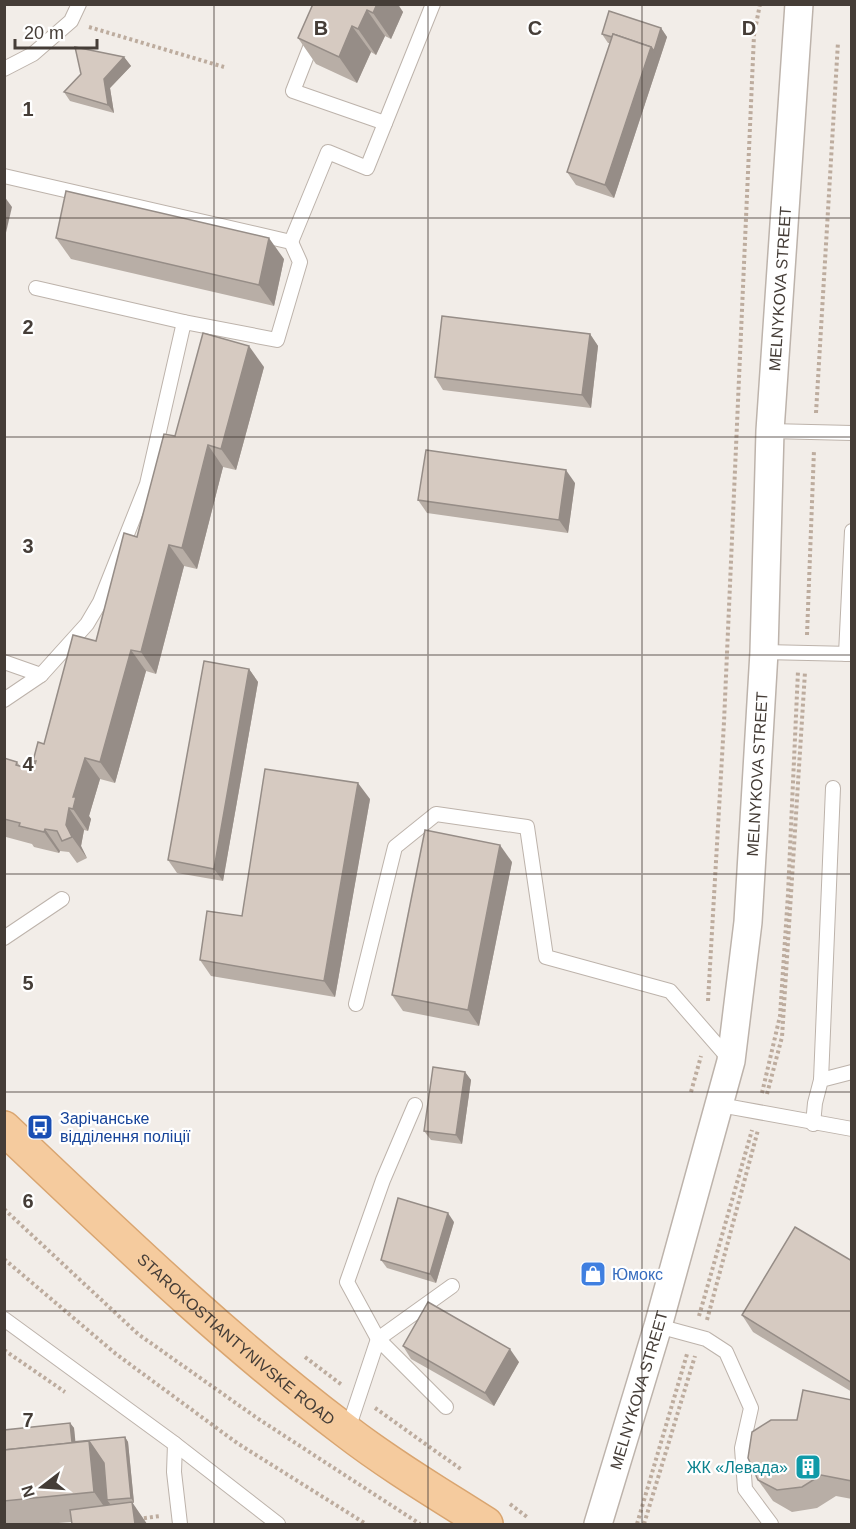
<svg xmlns="http://www.w3.org/2000/svg" width="856" height="1529" font-family="Helvetica,sans-serif">
  <style>
    .lines { fill: none; stroke-linecap: round; stroke-linejoin: round }
    .lane-casing { stroke: #bdb3ab; stroke-width: 16 }
    .street-casing { stroke: #bdb3ab; stroke-width: 30 }
    .primary-casing { stroke: #d9a570; stroke-width: 36 }
    .path { stroke: #bdac9e; stroke-width: 4; stroke-dasharray: 3 3; stroke-linecap: butt }
    .lane { stroke: #fff; stroke-width: 14 }
    .street { stroke: #fff; stroke-width: 27 }
    .primary { stroke: #f5cb9e; stroke-width: 33 }
    .wall { fill: #b8aea6 }
    .shaded-wall { fill: #968d87 }
    .building { fill: #d6cac1; stroke: #968d87; stroke-width: 1.5 }
    .grid { fill: none; stroke: #453d37; stroke-width: 1.5; stroke-opacity: 0.55 }
    .labels { text-anchor: middle; stroke-width: 4.5; stroke-linejoin: round; paint-order: stroke }
    .street-label { font-size: 16px; fill: #453d37; stroke: #fff }
    .transit-label { font-size: 16px; fill: #164399; stroke: #fff; text-anchor: start }
    .shop-label { font-size: 16px; fill: #366cbe; stroke: #fff; text-anchor: start }
    .culture-label { font-size: 16px; fill: #0d838f; stroke: #fff; text-anchor: end }
    .grid-label { font-size: 20px; text-anchor: middle; font-weight: bold; fill: #453d37; stroke: #fff; stroke-width: 4.5; stroke-linejoin: round; paint-order: stroke }
  </style>
  <rect width="100%" height="100%" fill="#f2ede8"/>
  <g class="lines">
    <g class="lane-casing">
      <g id="lane">
        <polyline points="327,4 293,91 385,123"/>
        <polyline points="4,69 33,54 71,21 79,4"/>
        <polyline points="4,176 291,242 300,262 277,340 184,322 147,484 100,602 87,624 41,675 4,700"/>
        <polyline points="291,242 328,152 367,168 433,4"/>
        <polyline points="36,288 184,322"/>
        <polyline points="770,431 852,433"/>
        <polyline points="764,652 852,654"/>
        <polyline points="846,654 852,531"/>
        <polyline points="4,662 41,675"/>
        <polyline points="4,938 62,899"/>
        <polyline points="356,1004 395,847 436,814 527,827 546,957 670,991 731,1061"/>
        <polyline points="821,1080 833,788"/>
        <polyline points="415,1105 383,1180 347,1282 378,1339 452,1286"/>
        <polyline points="720,1105 852,1129"/>
        <polyline points="813,1124 815,1103 821,1080 852,1072"/>
        <polyline points="4,1319 175,1444 278,1524"/>
        <polyline points="658,1326 706,1339 726,1352 751,1408 742,1448 745,1489 771,1524"/>
        <polyline points="347,1432 378,1339 446,1407"/>
        <polyline points="175,1444 174,1472 180,1524"/>
      </g>
    </g>
    <g class="street-casing">
      <g id="street">
        <path id="s1" d="M598,1524l60,-198 73,-265 17,-139 16,-270 6,-221 29,-427"/>
      </g>
    </g>
    <g class="primary-casing">
      <g id="primary">
        <path id="s2" d="M4,1128c111,105 220,211 342,303 44,34 93,63 140,93"/>
      </g>
    </g>
    <g class="path">
      <polyline points="89,27 224,67"/>
      <polyline points="816,413 838,42"/>
      <polyline points="807,635 814,450"/>
      <polyline points="708,1001 724,722 754,35 760,4"/>
      <polyline points="691,1092 701,1056"/>
      <polyline points="762,1093 780,1016 788,894 798,671"/>
      <polyline points="767,1094 782,1037 805,672"/>
      <polyline points="4,1209 138,1334 257,1418 420,1524"/>
      <polyline points="4,1259 116,1354 237,1443 366,1524"/>
      <polyline points="699,1316 752,1130"/>
      <polyline points="707,1320 758,1130"/>
      <polyline points="4,1350 65,1392"/>
      <polyline points="305,1357 342,1385"/>
      <polyline points="375,1408 462,1470"/>
      <polyline points="510,1504 527,1517"/>
      <polyline points="138,1519 160,1516"/>
      <polyline points="637,1524 687,1354"/>
      <polyline points="644,1524 695,1356"/>
    </g>
    <use href="#lane" class="lane"/>
    <use href="#street" class="street"/>
    <use href="#primary" class="primary"/>
  </g>
  <g class="wall">
    <polygon points="312,4 398,4 403,12 391,39 385,36 376,55 371,52 357,83 316,64 298,38 313,5"/>
    <polygon points="661,28 667,37 614,198 576,185 567,172 610,43 608,43 602,34"/>
    <polygon points="124,57 131,66 110,88 114,113 70,101 64,92"/>
    <polygon points="56,238 284,259 274,306 71,259"/>
    <polygon points="590,334 598,346 591,408 443,390 435,377"/>
    <polygon points="264,367 236,470 223,467 197,569 184,566 156,674 146,671 115,783 100,779 89,816 91,819 88,831 84,830 81,846 87,858 77,863 69,852 60,851 59,853 34,847 32,844 6,837 5,840 4,840 4,758 17,762 20,766 33,770 35,764 33,761 44,744 96,641 137,537 175,436"/>
    <polygon points="575,483 568,533 427,513 418,500"/>
    <polygon points="249,669 258,682 223,881 177,873 168,860"/>
    <polygon points="370,799 335,997 211,976 200,960 242,916"/>
    <polygon points="512,862 479,1026 403,1011 392,995"/>
    <polygon points="465,1072 471,1080 462,1144 431,1140 424,1131"/>
    <polygon points="454,1222 436,1283 387,1268 381,1260"/>
    <polygon points="852,1261 852,1392 753,1332 742,1315"/>
    <polygon points="403,1346 519,1362 494,1406 411,1359"/>
    <polygon points="852,1400 852,1499 836,1496 817,1508 792,1512 773,1501 758,1480"/>
    <polygon points="70,1423 74,1428 75,1442 125,1437 128,1442 134,1503 132,1503 147,1524 72,1524 71,1522 46,1524 4,1524 4,1430"/>
  </g>
  <g class="shaded-wall">
    <polygon points="377,4 398,5 403,12 391,39 373,13"/>
    <polygon points="367,10 385,36 376,55 358,29"/>
    <polygon points="352,26 371,52 357,83 339,57"/>
    <polygon points="661,28 667,37 614,198 605,185 651,47"/>
    <polygon points="124,57 131,66 110,88 114,113 108,105 104,79"/>
    <polygon points="4,196 12,207 4,241"/>
    <polygon points="269,238 284,259 274,306 259,285"/>
    <polygon points="590,334 598,346 591,408 582,395"/>
    <polygon points="249,346 264,367 236,470 221,449"/>
    <polygon points="208,445 223,467 197,569 182,548"/>
    <polygon points="566,470 575,483 568,533 559,520"/>
    <polygon points="169,545 184,566 156,674 141,652"/>
    <polygon points="131,650 146,671 115,783 100,762"/>
    <polygon points="249,669 258,682 223,881 214,869"/>
    <polygon points="85,758 100,779 89,816 91,819 88,831 73,809 73,797"/>
    <polygon points="358,783 370,799 335,997 324,981"/>
    <polygon points="69,808 84,830 81,846 87,858 72,837 66,825"/>
    <polygon points="45,829 60,851 59,853 44,832"/>
    <polygon points="500,845 512,862 479,1026 468,1010"/>
    <polygon points="465,1072 471,1080 462,1144 456,1135"/>
    <polygon points="448,1213 454,1222 436,1283 430,1274"/>
    <polygon points="510,1349 519,1362 494,1406 485,1393"/>
    <polygon points="70,1423 74,1428 76,1447 72,1442"/>
    <polygon points="125,1437 128,1442 134,1503 131,1498"/>
    <polygon points="89,1441 107,1467 107,1500 111,1505 112,1518 94,1492"/>
    <polygon points="132,1502 147,1524 135,1524"/>
  </g>
  <g class="building">
    <polygon points="313,4 377,4 373,13 367,10 358,29 352,26 339,57 298,38"/>
    <polygon points="609,11 661,28 654,51 651,47 613,34 612,37 602,34"/>
    <polygon points="613,34 651,47 605,185 567,172"/>
    <polygon points="75,47 124,57 104,79 108,105 64,92 81,74"/>
    <polygon points="66,191 269,238 259,285 56,238"/>
    <polygon points="442,316 590,334 582,395 435,377"/>
    <polygon points="203,333 249,346 221,449 208,445 182,548 169,545 141,652 131,650 100,762 85,758 73,797 76,797 73,809 69,808 66,825 72,837 62,841 57,831 45,829 44,832 19,826 20,823 4,819 4,758 17,762 16,765 33,770 36,761 33,761 38,742 44,744 73,635 96,641 124,533 137,537 164,434 175,436"/>
    <polygon points="426,450 566,470 559,520 418,500"/>
    <polygon points="204,661 249,669 214,869 168,860"/>
    <polygon points="265,769 358,783 324,981 200,960 207,911 242,916"/>
    <polygon points="425,830 500,845 468,1010 392,995"/>
    <polygon points="433,1067 465,1072 456,1135 424,1131"/>
    <polygon points="398,1198 448,1213 430,1274 381,1260"/>
    <polygon points="795,1227 852,1261 852,1383 742,1315"/>
    <polygon points="428,1302 510,1349 485,1393 403,1346"/>
    <polygon points="803,1390 852,1400 852,1481 821,1475 802,1487 777,1490 758,1480 748,1458 752,1432 771,1420 797,1420"/>
    <polygon points="70,1423 72,1442 125,1437 131,1498 107,1500 104,1463 89,1441 4,1450 4,1430"/>
    <polygon points="89,1441 94,1492 4,1501 4,1450"/>
    <polygon points="132,1502 135,1524 72,1524 70,1510"/>
  </g>
  <path class="grid" d="M214,4v1520M428,4v1520M642,4v1520M4,218h848M4,437h848M4,655h848M4,874h848M4,1092h848M4,1311h848"/>
  <defs>
    <g id="bus-square" transform="scale(1.35)"><rect x="-9" y="-9" width="18" height="18" rx="4" fill="#1a4fb4" stroke="#fff"/><path d="M-5-6H5V4H4V6H2V4H-2V6H-4V4H-5ZM-3.5-4V0h7V-4ZM-3.5 1.2v1.5H-2V1.2ZM2 1.2v1.5H3.5V1.2Z" fill="#fff"/></g>
    <g id="shop-square" transform="scale(1.35)"><rect x="-9" y="-9" width="18" height="18" rx="4" fill="#3f7fe0" stroke="#fff"/><path d="M-5-2.5h2.3a2.7 3.5 0 0 1 5.4 0H5L5.5 6h-11ZM-1.5-2.5h3a1.5 2.3 0 0 0-3 0Z" fill="#fff"/></g>
    <g id="building-square" transform="scale(1.35)"><rect x="-9" y="-9" width="18" height="18" rx="4" fill="#0f9aa8" stroke="#fff"/><path d="M-4-6H4V6H1V3H-1V6H-4ZM-2.5-4.3h1.7v1.8h-1.7ZM.8-4.3h1.7v1.8H.8ZM-2.5-1h1.7V.8h-1.7ZM.8-1h1.7V.8H.8Z" fill="#fff"/></g>
  </defs>
  <g fill-rule="evenodd">
    <use href="#bus-square" x="40" y="1127"/>
    <use href="#shop-square" x="593" y="1274"/>
    <use href="#building-square" x="808" y="1467"/>
  </g>
  <g class="labels">
    <g class="street-label">
      <text dy="6" stroke="none"><textPath href="#s1" startOffset="1256">MELNYKOVA STREET</textPath></text>
      <text dy="6" stroke="none"><textPath href="#s1" startOffset="770">MELNYKOVA STREET</textPath></text>
      <text dy="6" stroke="none"><textPath href="#s2" startOffset="314">STAROKOSTIANTYNIVSKE ROAD</textPath></text>
      <text dy="6" stroke="none"><textPath href="#s1" startOffset="140">MELNYKOVA STREET</textPath></text>
    </g>
    <g class="transit-label">
      <text x="60" y="1124">Зарічанське<tspan x="60" dy="18">відділення поліції</tspan></text>
    </g>
    <g class="shop-label">
      <text x="612" y="1280">Юмокс</text>
    </g>
    <g class="culture-label">
      <text x="788" y="1473">ЖК «Левада»</text>
    </g>
  </g>
  <g class="grid-label">
    <text x="321" y="35">B</text>
    <text x="535" y="35">C</text>
    <text x="749" y="35">D</text>
    <text x="28" y="116">1</text>
    <text x="28" y="334">2</text>
    <text x="28" y="553">3</text>
    <text x="28" y="771">4</text>
    <text x="28" y="990">5</text>
    <text x="28" y="1208">6</text>
    <text x="28" y="1427">7</text>
  </g>
  <rect width="856" height="1529" fill="none" stroke="#453d37" stroke-width="12"/>
  <g transform="translate(42 1487) rotate(253)" stroke="#ffffff" stroke-width="4.5" paint-order="stroke">
  <path d="M0-4.5L10 22L0 15L-10 22Z" fill="#453d37"/>
  <text y="-9" font-size="16" font-weight="bold" text-anchor="middle" fill="#453d37">N</text>
  </g>
  <path d="M15 39v9h82v-9" fill="none" stroke="#453d37" stroke-width="3"/>
  <text x="24" y="39" font-size="18" fill="#453d37" stroke="#ffffff" stroke-width="4.5" paint-order="stroke">20 m</text>
</svg>
